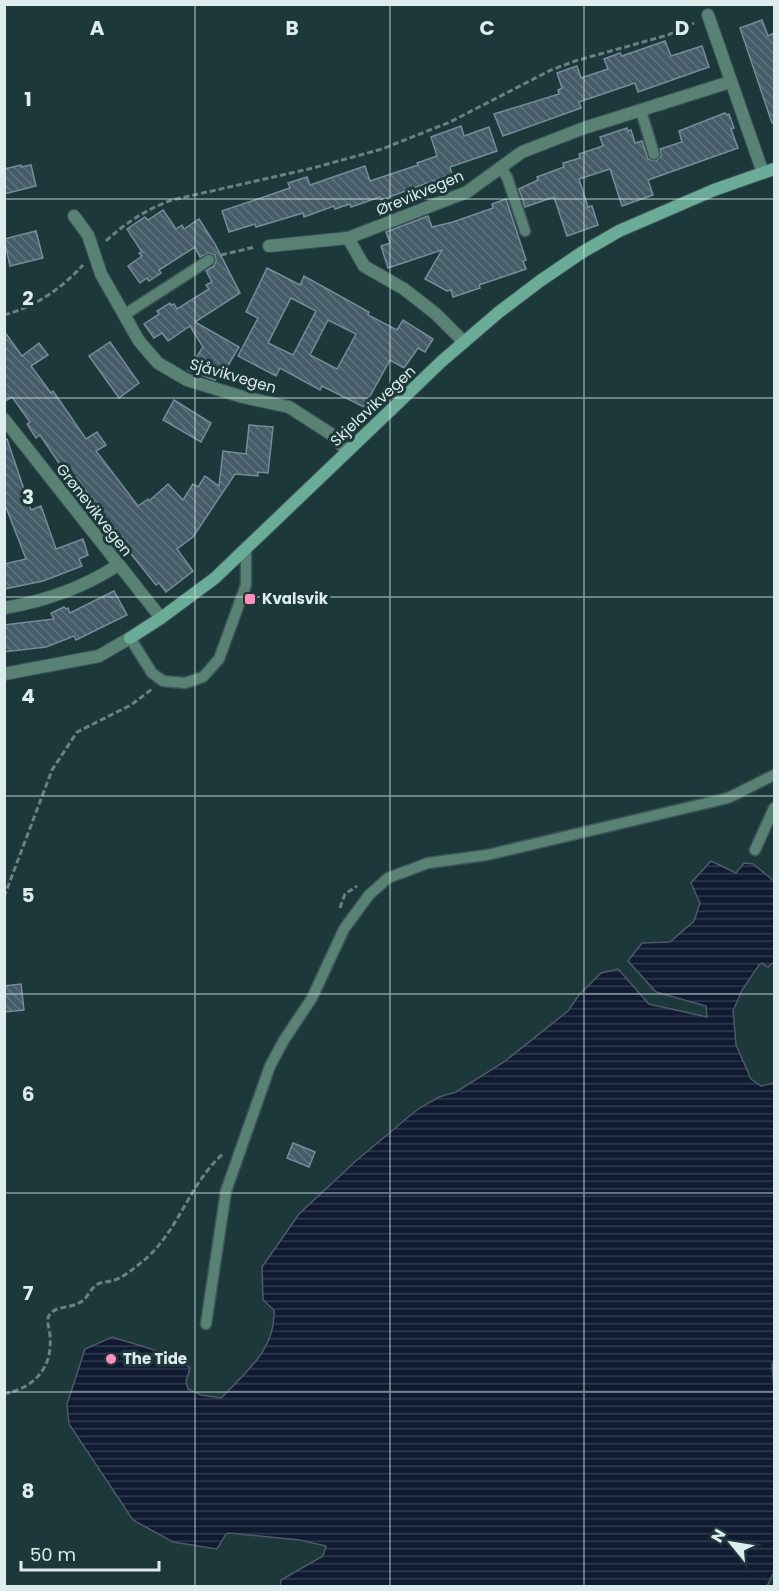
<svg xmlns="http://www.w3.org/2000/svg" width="779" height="1591" font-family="Poppins,sans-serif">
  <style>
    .water { fill: url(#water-rules); stroke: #4e5969; stroke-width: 1.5 }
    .building { fill: url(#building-back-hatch); stroke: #768c9a; stroke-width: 1.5; fill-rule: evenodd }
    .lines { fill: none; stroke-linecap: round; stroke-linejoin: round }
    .service-casing { stroke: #3c5557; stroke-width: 13 }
    .minor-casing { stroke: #3c5557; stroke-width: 14 }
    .secondary-casing { stroke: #3c5557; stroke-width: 14 }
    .path { stroke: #6a8081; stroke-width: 3; stroke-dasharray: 6 3; stroke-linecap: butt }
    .service { stroke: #598174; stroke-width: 10 }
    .minor { stroke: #598174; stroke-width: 12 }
    .secondary { stroke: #6bac99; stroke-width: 12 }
    .grid { fill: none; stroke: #ddeced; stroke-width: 1.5; stroke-opacity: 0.55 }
    .poi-dot { fill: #ff8eba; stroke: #1d383a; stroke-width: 2 }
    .labels { text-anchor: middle; stroke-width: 6; stroke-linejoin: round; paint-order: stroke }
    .street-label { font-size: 15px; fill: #ddeced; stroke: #1d383a }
    .poi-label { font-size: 15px; font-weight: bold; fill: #ddeced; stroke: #1d383a; text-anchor: start }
    .grid-label { font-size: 20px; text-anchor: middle; font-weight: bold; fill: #ddeced; stroke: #1d383a; stroke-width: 6; stroke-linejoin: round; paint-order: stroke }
  </style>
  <defs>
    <pattern id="water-rules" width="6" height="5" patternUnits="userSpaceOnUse" patternTransform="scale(1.5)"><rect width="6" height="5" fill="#101a31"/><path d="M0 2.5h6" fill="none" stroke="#323b4f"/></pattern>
    <pattern id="building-back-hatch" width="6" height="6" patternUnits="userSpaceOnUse" patternTransform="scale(1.5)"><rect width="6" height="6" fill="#455b67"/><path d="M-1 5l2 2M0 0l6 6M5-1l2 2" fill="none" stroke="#5f737d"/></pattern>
  </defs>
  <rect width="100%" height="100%" fill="#1d383a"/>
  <path class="water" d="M711,861l25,12 8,-10 9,1 21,17v81l-6,5 -6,-4 -3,2 -17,25 -9,21 3,34 15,34 10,7 13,-3v277l-2,5 2,23v184l-7,14h-487l1,-6 42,-24 3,-10 -26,-6 -71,-7 -3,1 -9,15 -44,-7 -40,-22 -64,-96 -2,-20 18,-55 27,-12 62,19 16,12 -4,14 2,7 13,6 20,3c25,-26 55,-49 53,-88l-11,-10 -1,-33 37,-53 58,-54 61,-51 21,-12 17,-5 48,-30 64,-51 11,-16 22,-22 17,-4 31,35 58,13 -1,-11 -50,-14 -28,-31 14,-18 28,-1 24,-21 6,-18 -9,-20z"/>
  <g class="building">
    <polygon points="762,20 768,36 774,33 774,122 772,123 740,28"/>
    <polygon points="665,41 671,56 702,46 709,67 638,92 635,83 579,102 581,108 503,136 494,114 559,94 558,90 562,88 557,73 577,66 581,78 608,69 604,59 620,53 622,56"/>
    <polygon points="725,113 727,115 729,114 734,128 731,129 738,148 648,180 653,195 622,206 610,169 579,179 588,207 592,206 598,225 567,236 554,197 525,207 519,189 538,180 537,177 564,167 563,163 580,158 579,154 603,146 600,137 627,128 628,131 631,130 635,143 642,141 648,159 656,161 661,156 660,149 682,142 679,131"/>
    <polygon points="461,126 464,136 489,127 497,151 450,167 452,174 381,200 380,197 351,207 350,204 335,209 334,206 304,217 303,213 256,227 255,224 229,232 222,211 290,188 288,183 307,177 310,185 365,166 370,181 418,165 417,163 437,156 431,137"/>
    <polygon points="21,165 21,167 31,165 36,186 4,194 4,169"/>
    <polygon points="506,199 526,260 523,261 526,269 479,285 480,288 453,297 451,290 447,291 425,279 442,250 388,268 381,246 390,243 386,232 428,216 432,227 453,222 493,208 492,204"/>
    <polygon points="163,210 176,229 182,225 184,229 199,219 215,244 240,293 195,322 239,347 226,369 223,368 215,380 188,370 203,347 190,326 168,341 162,333 154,338 144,324 159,314 157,311 170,303 171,305 174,304 177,309 209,289 206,285 212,282 206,271 214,266 216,260 215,255 209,253 200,257 195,247 159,270 161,273 149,281 147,278 140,283 128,266 142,256 139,253 142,252 127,229 145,217 148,220"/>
    <polygon points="36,231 43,258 10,266 4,239"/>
    <path d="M267,268l33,17 4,-9 65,36 -1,3 29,15 6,-10 30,19 -8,13 -7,-4 -14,20 -14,-8 -26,47 -42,-21 -2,4 -40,-22 -4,8 -38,-20 20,-38 -12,-6zM291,298l25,13 -23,44 -25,-12zM328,320l28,14 -19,35 -27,-14z"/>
    <polygon points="4,331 22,356 39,343 48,355 31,366 51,393 53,391 86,439 97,432 106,445 96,451 138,506 148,499 149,501 168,484 183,500 193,484 198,487 205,476 219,486 223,451 246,454 249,425 273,427 268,473 258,472 258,476 235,474 193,537 177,549 193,571 166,592 159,583 156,585 127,549 124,551 114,538 118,535 77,478 75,480 70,472 67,475 40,435 36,438 27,424 30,422 12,397 4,402"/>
    <polygon points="110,342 139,383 119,398 89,356"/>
    <polygon points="174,400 211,423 201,442 163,420"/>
    <polygon points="4,439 7,439 31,510 41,506 56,549 83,539 88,555 79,559 82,566 43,581 4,589 4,564 26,559 4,502"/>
    <polygon points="114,591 127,615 76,640 74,636 46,647 4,652 4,625 54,619 51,613 64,607 66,609 68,608 70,613"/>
    <polygon points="21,984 24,1010 4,1012 4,986"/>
    <polygon points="293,1143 315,1152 309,1167 287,1158"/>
  </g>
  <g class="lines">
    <g class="service-casing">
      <g id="service">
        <polyline points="641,111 654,154"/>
        <polyline points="501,168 507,177 525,231"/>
        <polyline points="124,315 209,260"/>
        <polyline points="130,638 152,673 163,681 185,683 203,677 219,659 246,585 246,547"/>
        <polyline points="755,850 774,808"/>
        <polyline points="206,1324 226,1191 270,1066 284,1040 312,998 344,929 369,895 388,878 428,863 487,855 728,798 774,775"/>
      </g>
    </g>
    <g class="minor-casing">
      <g id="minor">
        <polyline points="708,15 763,173"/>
        <polyline points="74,216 88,235 101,274 139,341 158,363 187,380 243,397 289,407 331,434 347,451"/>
        <polyline points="348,238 364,266 404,289 436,314 464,342"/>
        <polyline points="269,246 348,238 467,192 522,152 584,128 730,82"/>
        <polyline points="4,419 161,618"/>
        <path d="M4,608c42,-7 79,-20 114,-43"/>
        <polyline points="4,674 99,656 130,638"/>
      </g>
    </g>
    <g class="secondary-casing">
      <polyline id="secondary" points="130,638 161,618 215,578 442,361 499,312 540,281 581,253 619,231 714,190 774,169"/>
    </g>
    <g class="path">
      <path d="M106,241c19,-18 41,-32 66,-41l141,-32 69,-19 68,-27 101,-52 24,-9 93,-26 26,-12"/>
      <polyline points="221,255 255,247"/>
      <path d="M4,315c31,-8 58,-27 79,-50"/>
      <polyline points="4,897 52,770 77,732 131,705 152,689"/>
      <polyline points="340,908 345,894 357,886"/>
      <path d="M4,1394c30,-6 49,-26 46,-58 0,-7 -5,-16 0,-22 6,-8 21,-6 29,-11 9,-4 11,-15 19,-19 4,-2 9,-2 13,-3 11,-2 23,-13 31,-19 37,-30 47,-79 82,-109"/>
      <polyline points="4,1442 4,1449"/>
    </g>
    <use href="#service" class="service"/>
    <use href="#minor" class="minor"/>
    <use href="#secondary" class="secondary"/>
  </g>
  <path class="grid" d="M195,4v1582M390,4v1582M584,4v1582M4,199h770M4,398h770M4,597h770M4,796h770M4,994h770M4,1193h770M4,1392h770"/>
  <g class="poi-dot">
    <rect x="244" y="593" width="12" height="12" rx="3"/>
    <circle cx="111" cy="1359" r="6"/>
  </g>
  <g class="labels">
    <g class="street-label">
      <text transform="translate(420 193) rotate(-23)" y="5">Ørevikvegen</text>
      <text transform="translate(233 376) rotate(16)" y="5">Sjåvikvegen</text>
      <text transform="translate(373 406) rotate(-43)" y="5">Skjelavikvegen</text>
      <text transform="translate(94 510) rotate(52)" y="5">Grønevikvegen</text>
    </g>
    <g class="poi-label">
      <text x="262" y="604">Kvalsvik</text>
      <text x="123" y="1364">The Tide</text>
    </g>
  </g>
  <g class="grid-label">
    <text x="97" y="35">A</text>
    <text x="292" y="35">B</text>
    <text x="487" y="35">C</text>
    <text x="682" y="35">D</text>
    <text x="28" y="106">1</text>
    <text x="28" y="305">2</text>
    <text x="28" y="504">3</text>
    <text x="28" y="703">4</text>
    <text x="28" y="902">5</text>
    <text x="28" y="1101">6</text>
    <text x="28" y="1300">7</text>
    <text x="28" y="1498">8</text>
  </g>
  <rect width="779" height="1591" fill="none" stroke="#ddeced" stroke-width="12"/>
  <g transform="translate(731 1543) rotate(300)" stroke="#1d383a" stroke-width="4.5" paint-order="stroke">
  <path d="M0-4.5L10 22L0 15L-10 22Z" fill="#ddeced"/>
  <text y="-9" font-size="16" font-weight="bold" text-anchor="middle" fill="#ddeced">N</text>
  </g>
  <path d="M21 1561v9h138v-9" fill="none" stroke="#ddeced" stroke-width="3"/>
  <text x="30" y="1561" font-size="18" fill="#ddeced" stroke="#1d383a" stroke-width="4.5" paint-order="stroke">50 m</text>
</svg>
